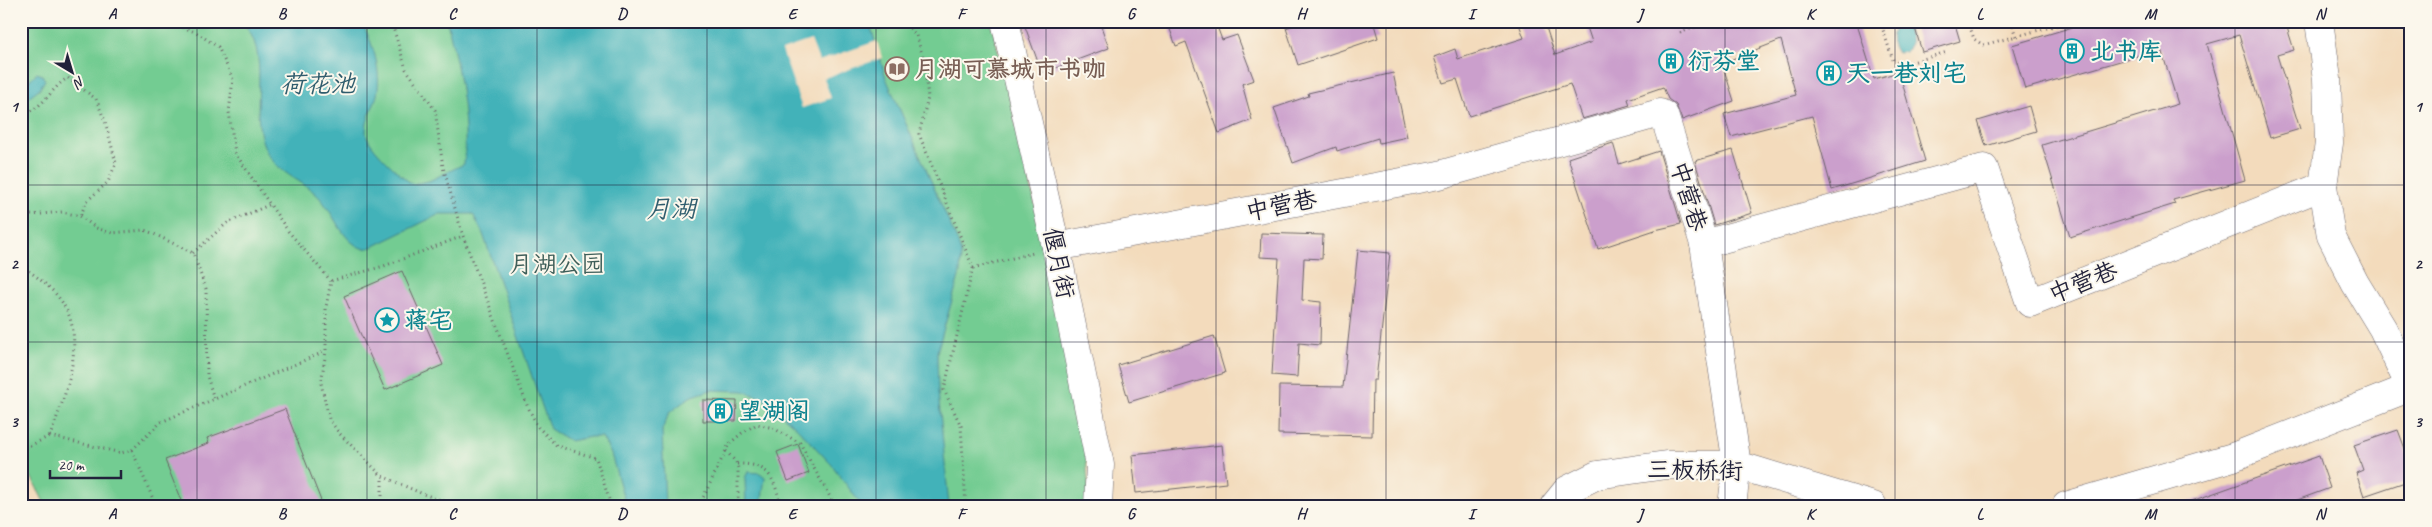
<svg xmlns="http://www.w3.org/2000/svg" width="2432" height="527" font-family="Caveat,'LXGW WenKai TC',sans-serif">
  <style>
    .green { fill: #73cc92; stroke: #4a7766 }
    .water { fill: #42b2b9; stroke: #326a7a }
    .pier { fill: #f3dbbc }
    .building { fill: #cb9fcc }
    .lines { fill: none; stroke-linecap: round; stroke-linejoin: round }
    .minor-casing { stroke: #6b6368; stroke-width: 29 }
    .path { stroke: #6b6368; stroke-width: 3; stroke-dasharray: 1 4; stroke-linecap: butt }
    .minor { stroke: #fff; stroke-width: 28 }
    .grid { fill: none; stroke: #22223b; stroke-width: 1; stroke-opacity: 0.55 }
    .labels { text-anchor: middle; stroke-width: 4; stroke-linejoin: round; paint-order: stroke }
    .culture-label { font-size: 24px; font-weight: bold; fill: #0d838f; stroke: #fbf7ec; text-anchor: start }
    .education-label { font-size: 24px; font-weight: bold; fill: #785e54; stroke: #fbf7ec; text-anchor: start }
    .street-label { font-size: 24px; fill: #22223b; stroke: #fbf7ec }
    .park-label { font-size: 24px; fill: #3e5e59; stroke: #fbf7ec }
    .water-label { font-size: 25px; font-style: italic; fill: #2f5c6d; stroke: #fbf7ec }
    .neatline { fill: none; stroke: #22223b; stroke-width: 2 }
    .grid-label { font-size: 16px; text-anchor: middle; font-weight: bold; fill: #22223b }
  </style>
  <rect width="100%" height="100%" fill="#fbf7ec"/>
  <filter id="ink" filterUnits="userSpaceOnUse"><feTurbulence type="fractalNoise" baseFrequency=".02" numOctaves="2"/><feDisplacementMap in="SourceGraphic" scale="10" xChannelSelector="R" yChannelSelector="G"/><feConvolveMatrix kernelMatrix="1 2 1 2 8 2 1 2 1" color-interpolation-filters="sRGB"/></filter>
  <filter id="wash" filterUnits="userSpaceOnUse"><feTurbulence type="fractalNoise" baseFrequency=".0096" numOctaves="4" result="noise"/><feDisplacementMap in="SourceGraphic" scale="20" xChannelSelector="R" yChannelSelector="G"/><feGaussianBlur stdDeviation="1.12" result="paint"/><feColorMatrix in="noise" values="0 0 0 0 0 0 0 0 0 0 0 0 0 0 0 0 0 1.4 0 .05"/><feComposite in="paint" operator="in"/></filter>
  <g filter="url(#wash)">
    <rect width="100%" height="100%" fill="#f3dbbc"/>
    <polygon class="green" points="21,21 991,21 1081,395 1090,506 46,506 21,457"/>
    <g class="water">
      <path d="M241,21h120c12,22 21,50 16,74 -3,11 -12,26 -11,38 1,13 35,43 46,51l17,-3 35,-17c5,-47 -6,-97 -17,-143h422l17,57 71,162 4,13 -1,20 -23,79 1,39 11,115h-87l-30,-41 -36,-38 -34,-29 -19,-7 -32,-1 -21,7 -21,16 -7,17 3,76h-39l-15,-52 -9,-17h-12l-20,4 -20,-12 -67,-195 -10,-20h-33l-68,33c-6,2 -9,2 -15,-1 -18,-11 -25,-37 -40,-51 -19,-18 -42,-22 -53,-49 -16,-39 10,-93 -23,-125z"/>
      <path d="M1900,22l7,3 4,18 -5,9 -9,1c-8,-12 -8,-21 3,-31z"/>
      <polygon points="37,73 42,75 45,80 40,88 21,103 21,88"/>
      <polygon points="748,472 760,473 765,477 761,506 746,506 745,478"/>
    </g>
    <polygon class="pier" points="811,40 819,61 877,41 882,58 824,78 831,98 802,108 782,50"/>
    <g id="blocks">
      <g class="building">
        <polygon points="1023,21 1099,21 1109,48 1042,73"/>
        <polygon points="1167,21 1215,21 1222,40 1237,35 1254,80 1242,84 1252,120 1219,133 1186,42 1176,46"/>
        <polygon points="1305,21 1373,21 1378,38 1298,65 1286,28"/>
        <polygon points="1518,21 1544,21 1555,55 1592,42 1585,21 1856,21 1874,79 1899,72 1925,161 1832,190 1812,116 1731,137 1724,114 1796,95 1781,40 1722,63 1734,101 1682,120 1676,105 1668,99 1663,87 1628,99 1630,105 1582,119 1570,84 1469,116 1457,79 1443,83 1434,57 1455,49 1458,59 1524,38"/>
        <polygon points="1913,21 1954,21 1960,41 1922,52"/>
        <polygon points="2093,21 2285,21 2294,50 2277,55 2300,129 2270,138 2239,35 2207,44 2245,180 2173,200 2175,204 2070,237 2042,145 2178,104 2161,49 2025,89 2012,45"/>
        <polygon points="1393,73 1407,137 1379,143 1378,138 1337,151 1336,147 1293,163 1274,108 1309,96 1308,93"/>
        <polygon points="2029,106 2036,131 1986,146 1978,121"/>
        <polygon points="1613,143 1619,164 1659,151 1681,224 1655,230 1598,249 1568,158"/>
        <polygon points="1733,150 1752,213 1714,225 1695,161"/>
        <polygon points="1261,233 1323,235 1322,259 1304,258 1302,300 1321,302 1320,345 1299,343 1297,377 1272,375 1279,258 1260,257"/>
        <polygon points="1358,250 1390,253 1376,380 1373,380 1372,436 1278,434 1279,386 1343,387"/>
        <polygon points="402,271 443,365 385,390 344,296"/>
        <polygon points="1214,336 1225,373 1129,402 1118,365"/>
        <polygon points="703,400 737,401 736,421 703,421"/>
        <polygon points="285,409 323,506 183,506 165,460 209,443 207,438"/>
        <polygon points="2398,430 2407,454 2411,453 2411,480 2364,496 2356,473 2363,470 2354,445"/>
        <polygon points="798,444 809,473 788,481 777,452"/>
        <polygon points="1222,445 1226,483 1136,493 1132,455"/>
        <polygon points="2319,456 2330,488 2281,506 2187,506 2186,503"/>
      </g>
    </g>
  </g>
  <g filter="url(#ink)">
    <use href="#blocks" fill-opacity="0" stroke="#6b6368" stroke-width="1"/>
    <g class="lines">
      <g class="minor-casing">
        <g id="minor">
          <polyline points="1005,21 1056,247 1100,465 1098,506"/>
          <polyline points="2319,21 2327,79 2329,143 2323,186 2331,236 2355,283 2383,329 2411,389"/>
          <polyline points="1704,244 1737,465 1732,506"/>
          <polyline points="1056,247 1439,175 1660,113 1664,115 1704,244 1984,168 2030,303 2323,186"/>
          <polyline points="1554,506 1567,490 1597,475 1666,465 1737,465 1873,506"/>
          <polyline points="2066,506 2233,457 2411,387"/>
        </g>
      </g>
      <g class="path">
        <polyline points="169,21 197,33 218,47 233,79 229,112 235,153 288,231 331,281"/>
        <polyline points="391,21 406,69 435,110 443,167 463,236 527,405 538,427 557,446 596,458 611,506"/>
        <polyline points="903,21 916,35 924,60 928,98 919,134 973,268 944,390 961,426 966,506"/>
        <polyline points="1880,21 1893,60 1902,65 1947,52"/>
        <polyline points="1968,21 1974,39 1983,45 2073,21"/>
        <polyline points="2011,21 2016,37"/>
        <polyline points="1680,33 1709,21"/>
        <path d="M21,113c20,0 31,-27 47,-35l28,21 9,22 11,42 -8,19 -21,19 -7,15"/>
        <polyline points="21,216 62,212 80,216 96,228 112,233 144,230 152,233 193,253 206,289 207,376 214,399"/>
        <polyline points="193,253 227,223 269,205"/>
        <path d="M21,265c13,10 28,20 38,33 31,39 6,97 -9,138l71,17 11,-3 29,-28 165,-71"/>
        <polyline points="973,268 1033,253"/>
        <polyline points="21,450 50,436"/>
        <polyline points="132,450 156,506"/>
        <polyline points="726,451 736,462 738,468 738,506"/>
        <path d="M737,464c32,-1 37,14 44,42"/>
        <polyline points="382,506 382,476"/>
        <polyline points="458,506 423,494 382,476 339,433 329,419 321,383 326,351 326,307 331,281 384,266 463,236"/>
        <polyline points="699,506 729,444 742,433 757,424 773,428 800,443 835,506"/>
      </g>
      <use href="#minor" class="minor"/>
    </g>
  </g>
  <path class="grid" d="M197,21v485M367,21v485M537,21v485M707,21v485M876,21v485M1046,21v485M1216,21v485M1386,21v485M1556,21v485M1725,21v485M1895,21v485M2065,21v485M2235,21v485M21,185h2390M21,342h2390"/>
  <defs>
    <g id="building-ring" transform="scale(1.25)"><circle r="9.5" fill="#fbf7ec" stroke="#0f9aa8" stroke-width="1.5"/><path d="M-4-6H4V6H1V3H-1V6H-4ZM-2.5-4.3h1.7v1.8h-1.7ZM.8-4.3h1.7v1.8H.8ZM-2.5-1h1.7V.8h-1.7ZM.8-1h1.7V.8H.8Z" fill="#0f9aa8"/></g>
    <g id="library-ring" transform="scale(1.25)"><circle r="9.5" fill="#fbf7ec" stroke="#8d6e63" stroke-width="1.5"/><path d="M-6-4Q-3-5.5-.7-3.5V5Q-3 3-6 4ZM6-4Q3-5.5 .7-3.5V5Q3 3 6 4Z" fill="#8d6e63"/></g>
    <g id="sight-ring" transform="scale(1.25)"><circle r="9.5" fill="#fbf7ec" stroke="#0f9aa8" stroke-width="1.5"/><path d="M0-6L1.8-2.2L6-1.7L2.9 1.2L3.7 5.4L0 3.3L-3.7 5.4L-2.9 1.2L-6-1.7L-1.8-2.2Z" fill="#0f9aa8"/></g>
  </defs>
  <g fill-rule="evenodd">
    <use href="#building-ring" x="2072" y="51"/>
    <use href="#building-ring" x="1671" y="61"/>
    <use href="#library-ring" x="897" y="69"/>
    <use href="#building-ring" x="1829" y="73"/>
    <use href="#sight-ring" x="387" y="320"/>
    <use href="#building-ring" x="720" y="411"/>
  </g>
  <g class="labels">
    <g class="culture-label">
      <text x="2090" y="59">北书库</text>
      <text x="1688" y="69">衍芬堂</text>
      <text x="1846" y="81">天一巷刘宅</text>
      <text x="404" y="328">蒋宅</text>
      <text x="738" y="419">望湖阁</text>
    </g>
    <g class="education-label">
      <text x="914" y="77">月湖可慕城市书咖</text>
    </g>
    <g class="street-label">
      <text transform="translate(1689 196) rotate(73)" y="8">中营巷</text>
      <text transform="translate(1281 205) rotate(-11)" y="8">中营巷</text>
      <text transform="translate(1059 263) rotate(78)" y="8">偃月街</text>
      <text transform="translate(2083 282) rotate(-22)" y="8">中营巷</text>
      <text transform="translate(1695 470) rotate(1)" y="8">三板桥街</text>
    </g>
    <g class="park-label">
      <text x="557" y="272">月湖公园</text>
    </g>
    <g class="water-label">
      <text x="318" y="92">荷花池</text>
      <text x="671" y="217">月湖</text>
    </g>
  </g>
  <rect width="2432" height="527" fill="none" stroke="#fbf7ec" stroke-width="55"/>
  <g transform="translate(72 72) rotate(142)" stroke="#fbf7ec" stroke-width="4" paint-order="stroke">
  <path d="M0-4L9 19L0 12L-9 19Z" fill="#22223b"/>
  <text y="-8" font-size="14" font-weight="bold" text-anchor="middle" fill="#22223b">N</text>
  </g>
  <path d="M50 470v8h71v-8" fill="none" stroke="#22223b" stroke-width="2.5"/>
  <text x="58" y="470" font-size="15" fill="#22223b" stroke="#fbf7ec" stroke-width="4" paint-order="stroke">20 m</text>
  <rect x="28" y="28" width="2376" height="472" class="neatline"/>
  <g class="grid-label">
    <text x="112" y="19">A</text>
    <text x="282" y="19">B</text>
    <text x="452" y="19">C</text>
    <text x="622" y="19">D</text>
    <text x="792" y="19">E</text>
    <text x="961" y="19">F</text>
    <text x="1131" y="19">G</text>
    <text x="1301" y="19">H</text>
    <text x="1471" y="19">I</text>
    <text x="1640" y="19">J</text>
    <text x="1810" y="19">K</text>
    <text x="1980" y="19">L</text>
    <text x="2150" y="19">M</text>
    <text x="2320" y="19">N</text>
    <text x="14" y="112">1</text>
    <text x="2418" y="112">1</text>
    <text x="14" y="269">2</text>
    <text x="2418" y="269">2</text>
    <text x="14" y="427">3</text>
    <text x="2418" y="427">3</text>
    <text x="112" y="519">A</text>
    <text x="282" y="519">B</text>
    <text x="452" y="519">C</text>
    <text x="622" y="519">D</text>
    <text x="792" y="519">E</text>
    <text x="961" y="519">F</text>
    <text x="1131" y="519">G</text>
    <text x="1301" y="519">H</text>
    <text x="1471" y="519">I</text>
    <text x="1640" y="519">J</text>
    <text x="1810" y="519">K</text>
    <text x="1980" y="519">L</text>
    <text x="2150" y="519">M</text>
    <text x="2320" y="519">N</text>
  </g>
</svg>
